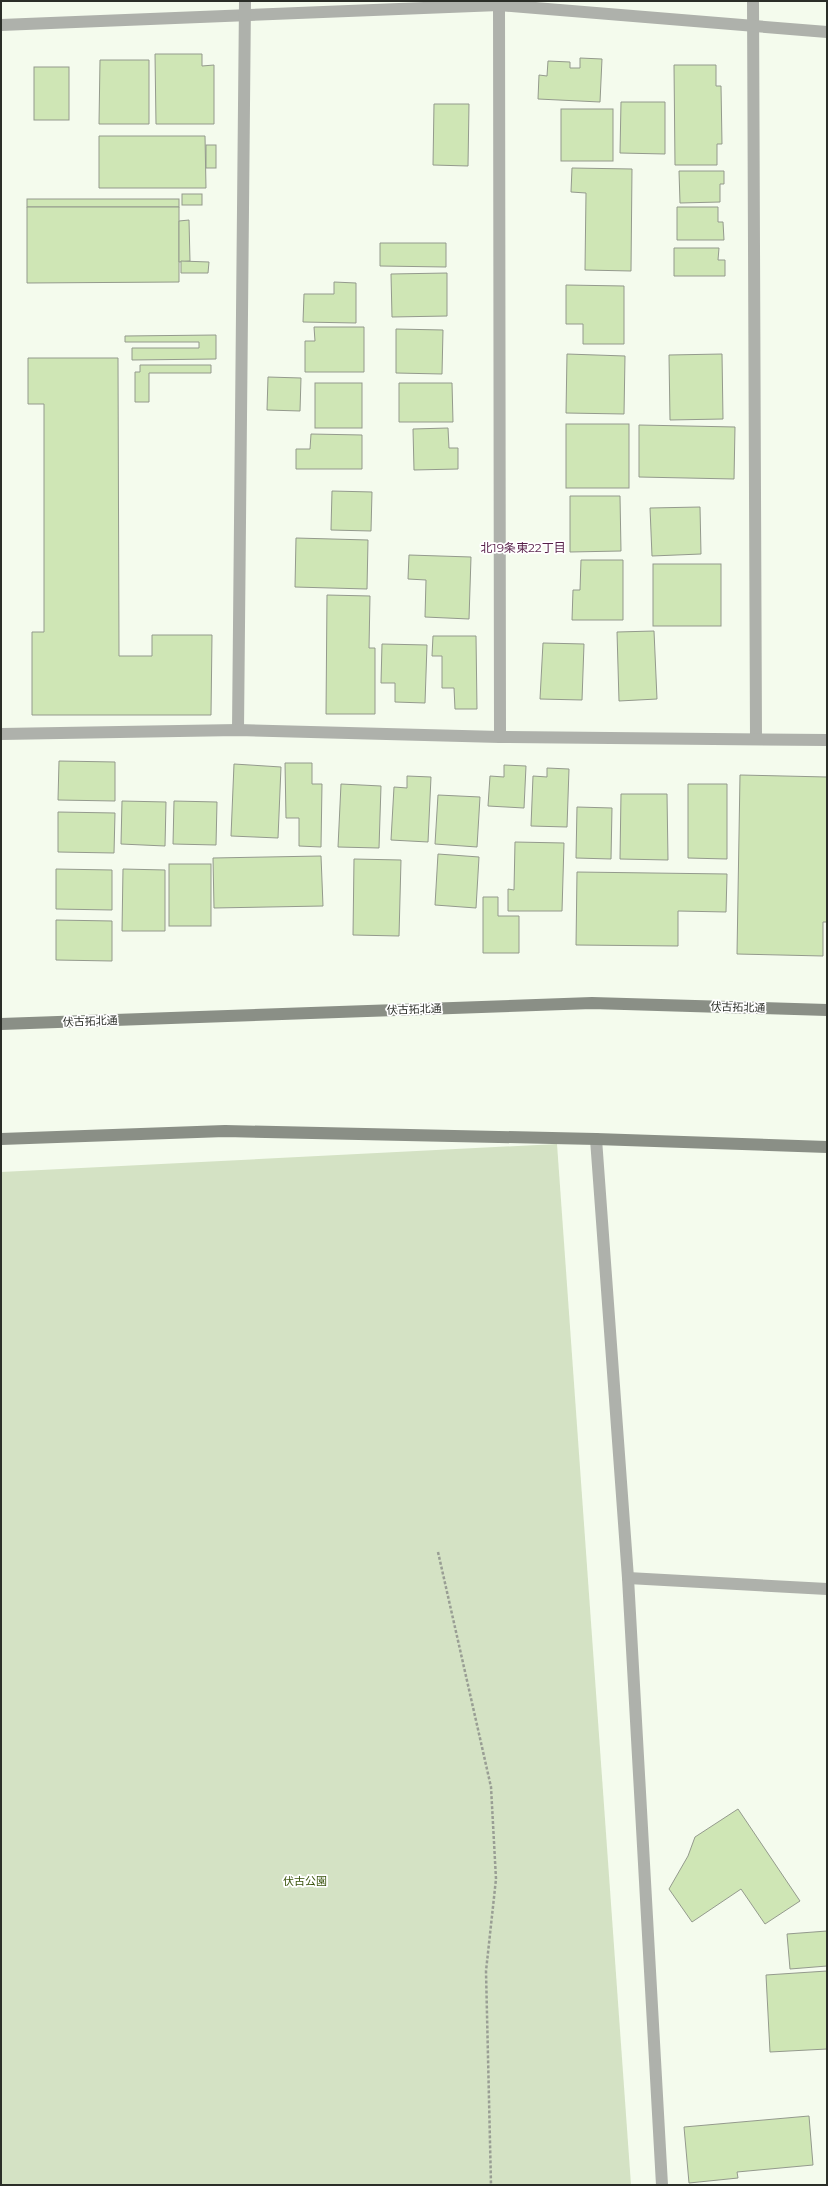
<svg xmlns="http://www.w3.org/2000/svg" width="828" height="2186" font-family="Montserrat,'Noto Sans JP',sans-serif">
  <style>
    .green { fill: #d4e2c4 }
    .building { fill: #cfe6b5; stroke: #949a8d }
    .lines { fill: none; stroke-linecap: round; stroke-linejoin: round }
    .path { stroke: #999e94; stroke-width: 2.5; stroke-dasharray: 3 2; stroke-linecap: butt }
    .street { stroke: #aeb1ab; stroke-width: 12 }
    .secondary { stroke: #8a8f86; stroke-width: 12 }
    .labels { text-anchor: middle; stroke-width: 3.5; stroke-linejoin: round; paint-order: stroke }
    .street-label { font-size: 11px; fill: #2b2e28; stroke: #fff }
    .park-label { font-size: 11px; fill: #39530c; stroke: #fff }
    .neighbourhood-label { font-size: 12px; fill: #561e48; stroke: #fff }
  </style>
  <rect width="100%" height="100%" fill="#f4fbed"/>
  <polygon class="green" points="557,1144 631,2185 1,2185 1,1172"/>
  <g class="building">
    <polygon points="155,54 202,54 202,66 214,65 214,124 156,124"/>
    <polygon points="580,58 602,59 600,102 538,99 539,75 547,76 548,61 570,62 570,68 580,68"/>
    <polygon points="100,60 149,60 149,124 99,124"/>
    <polygon points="674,65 716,65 716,86 721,86 722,144 717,144 717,165 675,165"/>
    <rect x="34" y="67" width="35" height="53"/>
    <polygon points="621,102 665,102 665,154 620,153"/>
    <polygon points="434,104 469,104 468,166 433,165"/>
    <rect x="561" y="109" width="52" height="52"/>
    <polygon points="99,136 205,136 206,188 99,188"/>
    <rect x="206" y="145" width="10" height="23"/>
    <polygon points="572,168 632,169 631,271 585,270 586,193 571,192"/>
    <polygon points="679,171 724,171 724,184 720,184 720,202 680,203"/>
    <rect x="182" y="194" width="20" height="11"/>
    <rect x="27" y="199" width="152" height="8"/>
    <polygon points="27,207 179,207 179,282 27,283"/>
    <polygon points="677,207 718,207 718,222 723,222 724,240 677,240"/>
    <polygon points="189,220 190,261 179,262 179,221"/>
    <polygon points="380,243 446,243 446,267 380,266"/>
    <polygon points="674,248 719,248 718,260 725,260 725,276 674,276"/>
    <polygon points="181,261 209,262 208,273 181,273"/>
    <polygon points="447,273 447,316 392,317 391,274"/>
    <polygon points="334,282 356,283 356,323 303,322 304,294 334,294"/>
    <polygon points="566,285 624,286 624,344 583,344 583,324 566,324"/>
    <polygon points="314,327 364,327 364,372 305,372 305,341 315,341"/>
    <polygon points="396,329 443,330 442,374 396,373"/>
    <polygon points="216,335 216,359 132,360 132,348 199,348 199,342 125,342 125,336"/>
    <polygon points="567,354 625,356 624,414 566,413"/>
    <polygon points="722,354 723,419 670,420 669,355"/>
    <polygon points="28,358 118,358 119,656 152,656 152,635 212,635 211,715 32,715 32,632 44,632 44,404 28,404"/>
    <polygon points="140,365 211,365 211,373 149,373 149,402 135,402 135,372 140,372"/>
    <polygon points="268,377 301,378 300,411 267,410"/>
    <rect x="315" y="383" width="47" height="45"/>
    <polygon points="399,383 452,383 453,422 399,422"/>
    <rect x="566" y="424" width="63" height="64"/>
    <polygon points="639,425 735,427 734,479 639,477"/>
    <polygon points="448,428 449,448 458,448 458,469 414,470 413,429"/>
    <polygon points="311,434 362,435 362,469 296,469 296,449 310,449"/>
    <polygon points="332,491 372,492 371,531 331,530"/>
    <polygon points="570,496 620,496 621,551 570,552"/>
    <polygon points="700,507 701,554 652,556 650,508"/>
    <polygon points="296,538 368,540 367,589 295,587"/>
    <polygon points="409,555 471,557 469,619 425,617 426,580 408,579"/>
    <polygon points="581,560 623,560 623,620 572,620 573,590 580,590"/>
    <rect x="653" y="564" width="68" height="62"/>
    <polygon points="327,595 370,596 369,648 375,648 375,714 326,714"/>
    <polygon points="654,631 657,699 619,701 617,632"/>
    <polygon points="433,636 476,636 477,709 455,709 454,688 442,688 442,656 432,656"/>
    <polygon points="543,643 584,644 582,700 540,699"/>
    <polygon points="382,644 427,645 425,703 395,702 395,683 381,683"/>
    <polygon points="59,761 115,762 115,801 58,800"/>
    <polygon points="285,763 312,763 312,784 322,784 321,847 299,846 299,818 286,818"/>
    <polygon points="234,764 281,767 278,838 231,836"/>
    <polygon points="504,765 526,766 524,808 488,806 490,776 504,777"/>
    <polygon points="547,768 569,769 567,827 531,826 533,776 547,777"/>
    <polygon points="740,775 827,777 827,922 823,922 823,956 737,954"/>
    <polygon points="407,776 431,777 428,842 391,840 394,787 407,788"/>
    <polygon points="341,784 381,786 379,848 338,847"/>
    <polygon points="688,784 727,784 727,859 688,858"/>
    <polygon points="621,794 667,794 668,860 620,859"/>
    <polygon points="438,795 480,797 477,847 435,844"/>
    <polygon points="122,801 166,802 165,846 121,844"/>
    <polygon points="174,801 217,802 216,845 173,844"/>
    <polygon points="577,807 612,808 611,859 576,858"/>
    <polygon points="58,812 115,813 114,853 58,852"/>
    <polygon points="515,842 564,843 562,911 508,911 508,889 514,890"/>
    <polygon points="438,854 479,857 476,908 435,905"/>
    <polygon points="321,856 323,906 214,908 213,858"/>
    <polygon points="354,859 401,860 399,936 353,935"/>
    <rect x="169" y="864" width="42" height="62"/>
    <polygon points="56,869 112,870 112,910 56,909"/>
    <polygon points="123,869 165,870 165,931 122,931"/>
    <polygon points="577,872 727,874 726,912 678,911 678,946 576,945"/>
    <polygon points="483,897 498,897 498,916 519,916 519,953 483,953"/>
    <polygon points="56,920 112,921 112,961 56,960"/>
    <polygon points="738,1809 800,1901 765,1924 741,1889 692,1922 669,1889 688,1856 695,1837"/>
    <polygon points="827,1931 827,1966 790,1969 787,1934"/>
    <polygon points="827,1971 827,2049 770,2052 766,1975"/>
    <polygon points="809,2116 813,2165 737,2172 738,2178 689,2183 684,2127"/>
  </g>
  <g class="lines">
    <polyline class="path" points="438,1552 491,1787 496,1879 486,1971 491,2185"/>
    <g class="street">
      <polyline points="499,1 500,737"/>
      <polyline points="753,1 756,739"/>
      <polyline points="1,25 499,5 827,32"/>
      <polyline points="238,730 245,1"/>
      <polyline points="1,734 238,730 500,737 827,740"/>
      <polyline points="596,1139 628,1578 662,2185"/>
      <polyline points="628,1578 827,1589"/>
    </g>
    <g class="secondary">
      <polyline points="1,1024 592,1003 827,1010"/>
      <polyline points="1,1139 225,1131 596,1139 827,1147"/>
    </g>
  </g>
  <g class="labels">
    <g class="street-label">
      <text transform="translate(738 1007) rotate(2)" y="4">伏古拓北通</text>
      <text transform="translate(414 1009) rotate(-2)" y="4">伏古拓北通</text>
      <text transform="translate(90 1021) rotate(-2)" y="4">伏古拓北通</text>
    </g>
    <g class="park-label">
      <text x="305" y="1885">伏古公園</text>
    </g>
    <g class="neighbourhood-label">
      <text x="523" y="552">北19条東22丁目</text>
    </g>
  </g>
  <rect width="828" height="2186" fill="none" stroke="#2b2e28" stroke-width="4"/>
</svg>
